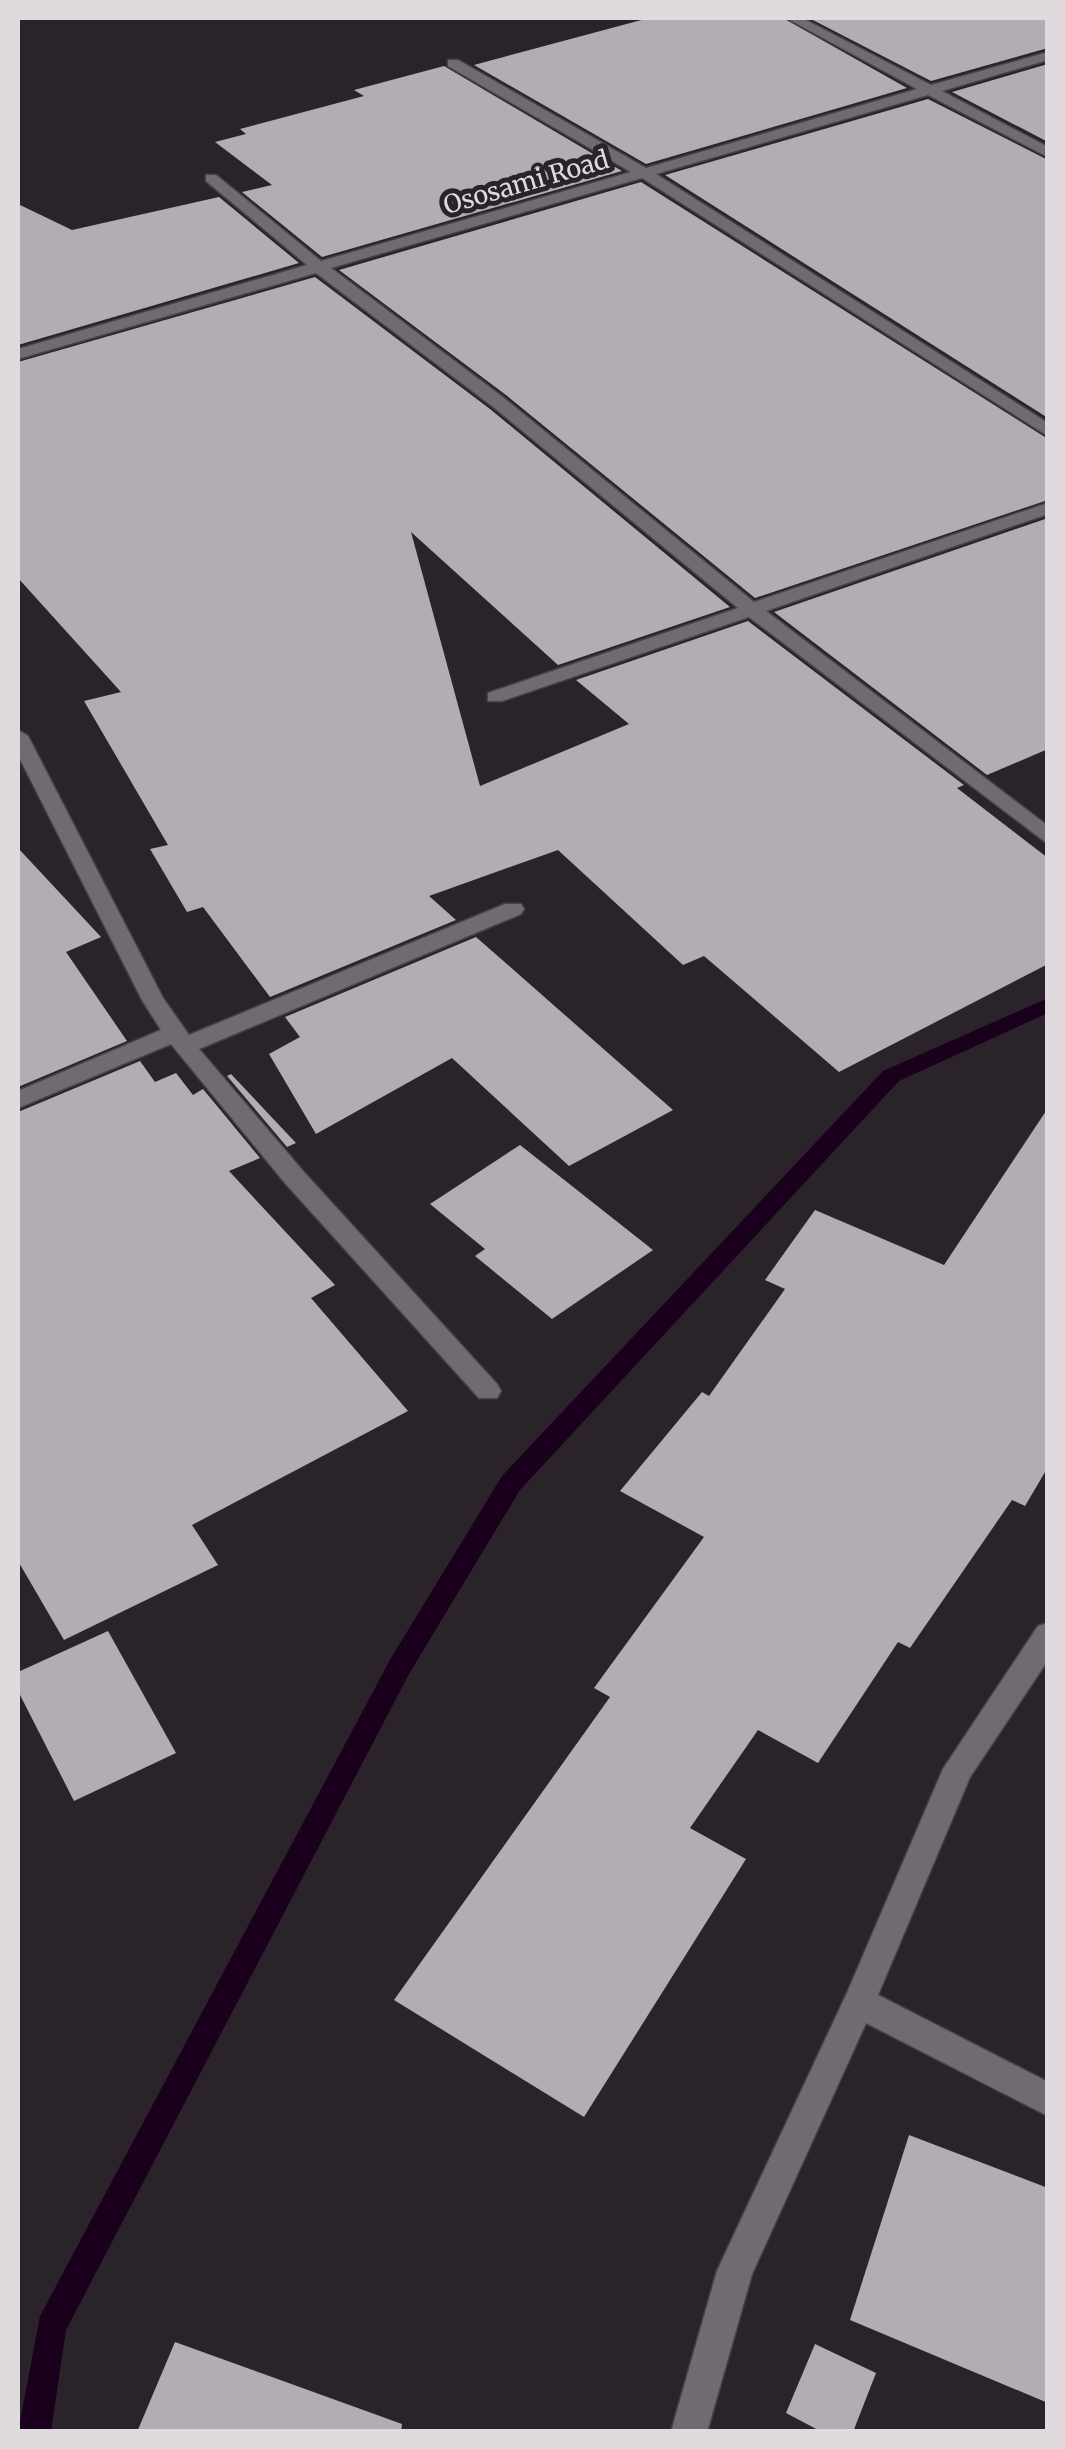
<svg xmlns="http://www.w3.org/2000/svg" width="1065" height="2449" font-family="Merriweather,serif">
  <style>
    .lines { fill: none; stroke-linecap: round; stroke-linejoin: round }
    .stream { fill: #1a001d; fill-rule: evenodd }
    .building { fill: #b4acb4 }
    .minor-casing { stroke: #474247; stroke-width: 3 }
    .minor { fill: #716a72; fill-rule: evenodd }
    .labels { text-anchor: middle; stroke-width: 10; stroke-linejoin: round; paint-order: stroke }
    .far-street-label { font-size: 25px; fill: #dedade; stroke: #2a242a }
  </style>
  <rect width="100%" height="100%" fill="#2a242a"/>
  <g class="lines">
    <polygon class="stream" points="1048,998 1048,1013 899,1081 520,1490 409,1674 66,2330 51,2432 18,2432 40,2316 391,1658 502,1476 883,1071"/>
  </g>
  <g class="building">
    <polygon points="649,18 783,18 907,88 646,164 474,65"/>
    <polygon points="809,18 1048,18 1048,48 931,81"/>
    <polygon points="1048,64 1048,142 952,92"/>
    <polygon points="444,66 622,171 322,257 242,192 272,185 215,142 246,134 240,129 364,96 354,90"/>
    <polygon points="928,99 1048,160 1048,418 665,175"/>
    <polygon points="641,182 1048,439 1048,500 755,598 506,395 339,270"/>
    <polygon points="219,197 299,263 18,345 18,204 72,230"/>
    <polygon points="315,277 490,409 730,607 558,665 411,532 480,786 629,724 576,680 748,621 964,785 957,788 1048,858 1048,964 839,1072 704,956 683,965 558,850 429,896 456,920 270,997 203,907 187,912 150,849 168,845 84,701 121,692 18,578 18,362"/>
    <polygon points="1048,518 1048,749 987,775 774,612"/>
    <polygon points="18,848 101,937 66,952 127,1041 18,1087"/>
    <polygon points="476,937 673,1110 569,1166 452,1058 316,1134 269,1054 300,1037 285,1017"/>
    <polygon points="140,1061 155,1082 176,1073 193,1095 203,1089 260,1158 229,1171 335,1285 311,1298 408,1411 192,1525 218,1565 64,1640 18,1561 18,1112"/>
    <polygon points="231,1074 296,1143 287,1147 227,1076"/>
    <polygon points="1048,1108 1048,1467 1025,1506 1012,1500 910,1648 898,1642 818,1763 758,1730 690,1828 746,1859 584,2117 394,2000 610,1697 594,1688 704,1537 620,1491 702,1392 709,1396 785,1289 765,1280 815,1210 944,1265"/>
    <polygon points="520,1145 653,1250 552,1319 475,1256 485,1249 430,1204"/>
    <polygon points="108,1631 176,1753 74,1801 18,1691 18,1672"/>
    <polygon points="909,2135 1048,2188 1048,2403 850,2320"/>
    <polygon points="175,2342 402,2424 401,2432 137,2432"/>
    <polygon points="815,2344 876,2373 853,2432 822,2432 786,2413"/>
  </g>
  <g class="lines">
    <g class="minor-casing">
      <g id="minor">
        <polygon points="786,18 802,18 931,85 1048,52 1048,60 942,91 1048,147 1048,157 928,95 656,174 1048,423 1048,436 642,178 331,268 504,398 754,602 1048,503 1048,514 766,611 1048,826 1048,844 749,617 502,701 488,701 488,693 738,608 492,406 316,273 18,359 18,349 307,265 206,181 206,175 216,175 321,261 631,172 448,66 448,60 458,60 646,168 917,89"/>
        <polygon points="18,730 28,736 163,998 189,1035 505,904 521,904 524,909 521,914 199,1049 303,1171 497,1384 501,1391 497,1398 479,1398 285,1183 171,1044 18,1108 18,1091 161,1030 142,1000 18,755"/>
        <polygon points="1048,1623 1048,1660 970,1777 878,1995 1048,2082 1048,2116 866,2023 752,2274 707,2432 671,2432 717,2271 847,1993 943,1769 1038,1626"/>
      </g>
    </g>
    <use href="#minor" class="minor"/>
  </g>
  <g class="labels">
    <g class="far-street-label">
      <text transform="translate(526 182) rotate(-16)" y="9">Ososami Road</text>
    </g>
  </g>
  <rect width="1065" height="2449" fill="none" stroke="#dedade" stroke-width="40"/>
</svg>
